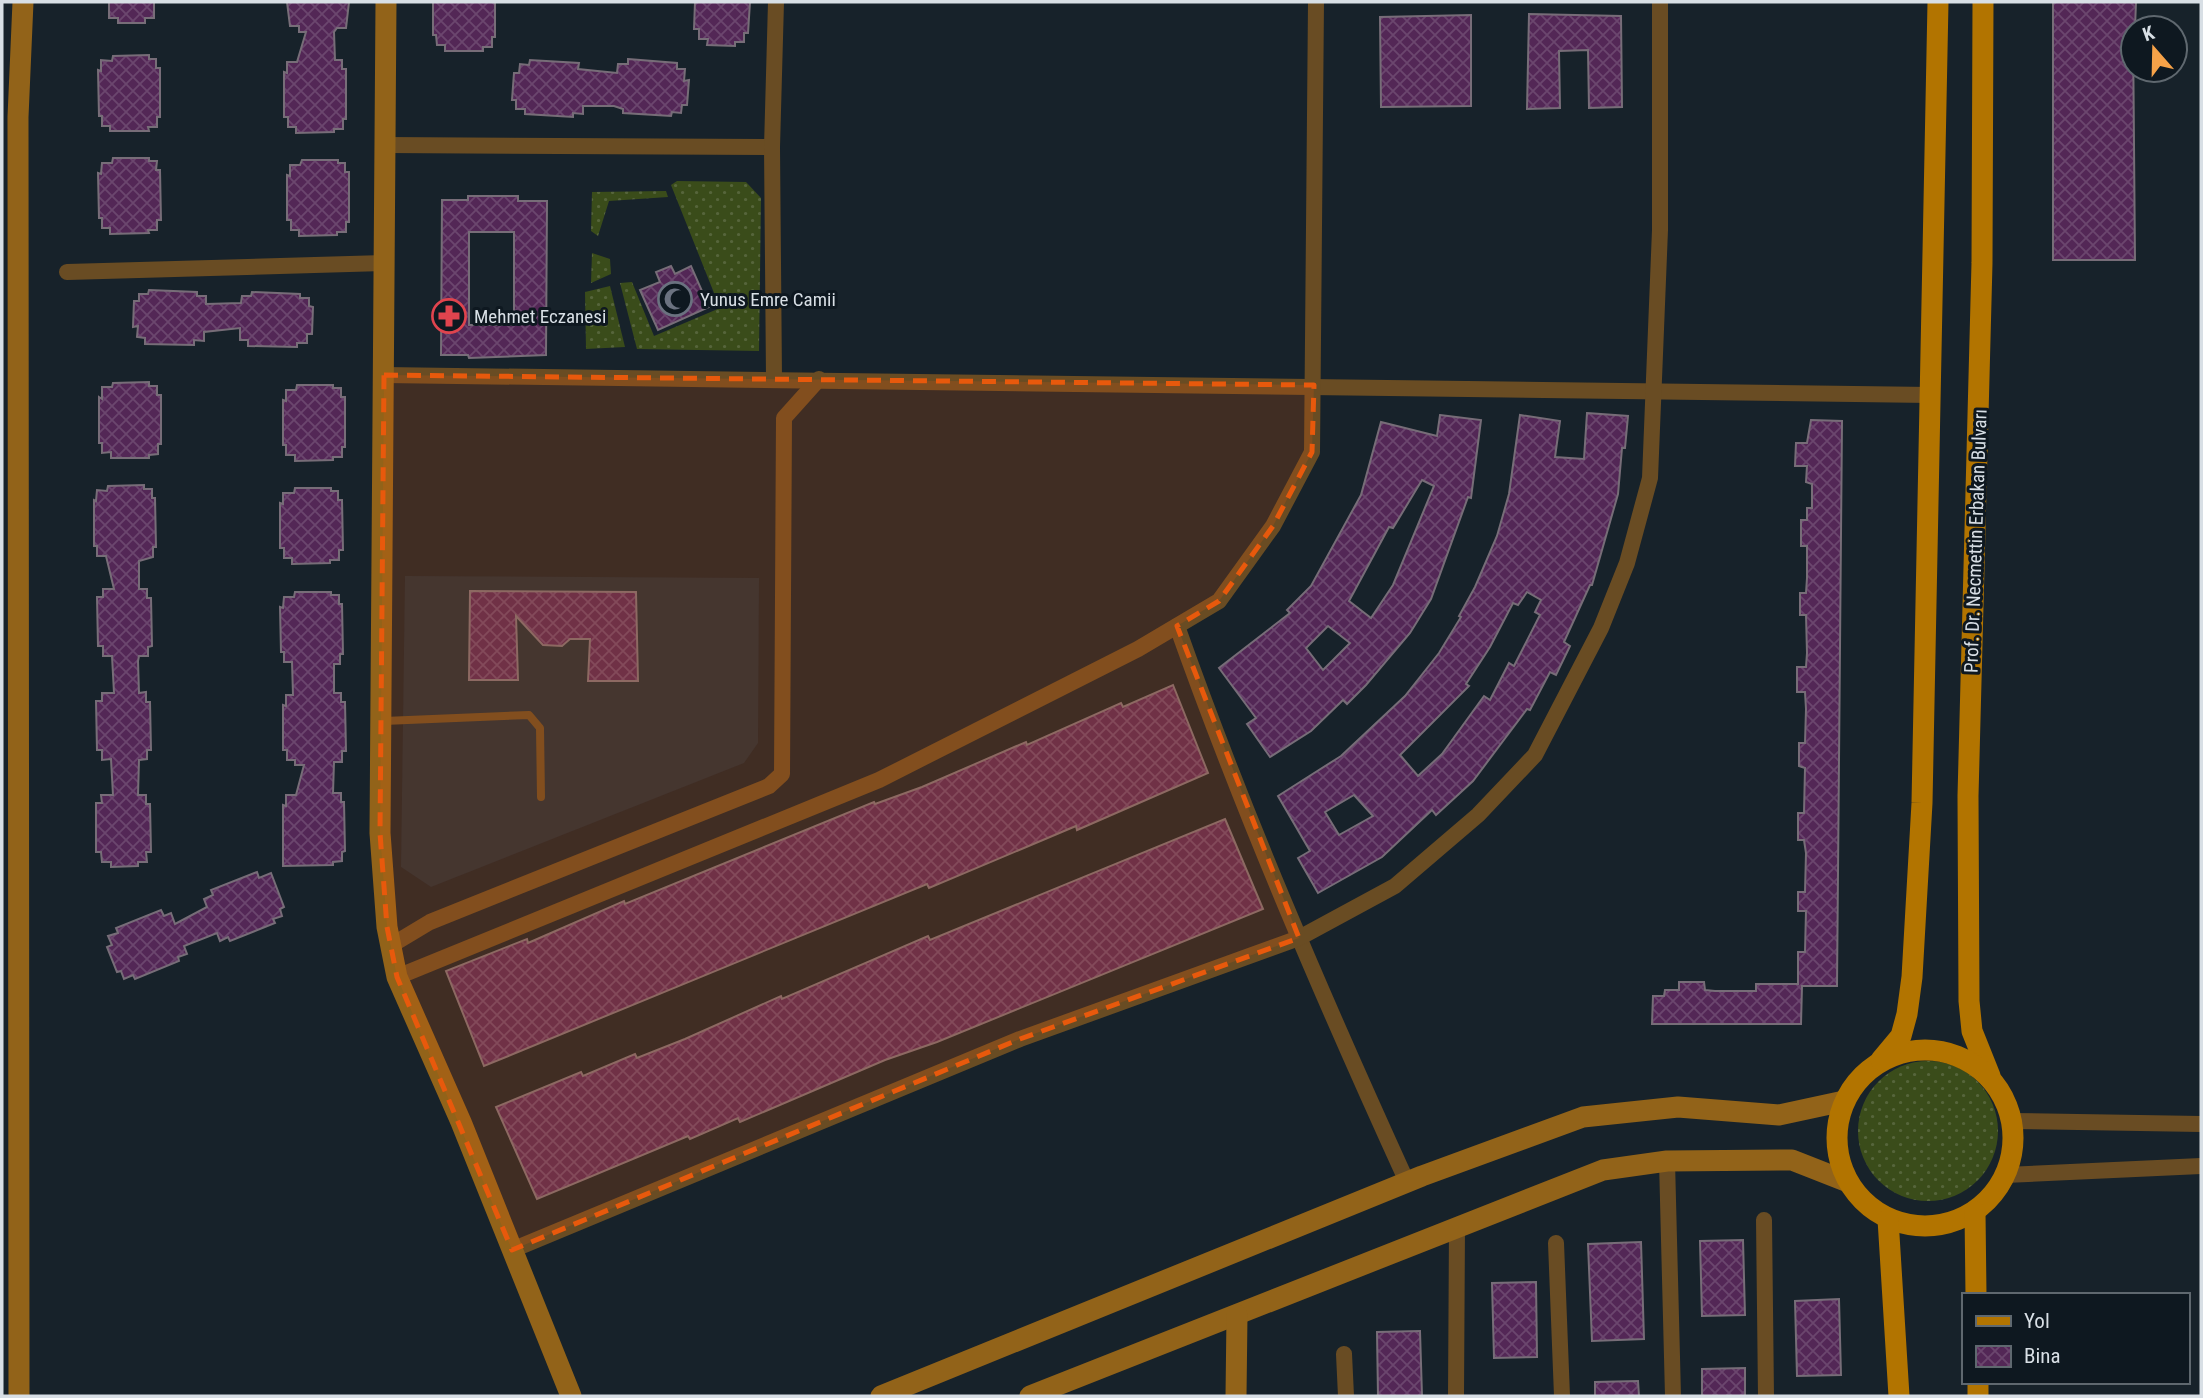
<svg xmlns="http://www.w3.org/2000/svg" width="2203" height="1398" font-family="'Roboto Condensed',sans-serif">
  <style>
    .built { fill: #1d2d39 }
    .grass { fill: url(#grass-dots) }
    .building { fill: url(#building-cross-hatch); stroke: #776d78; stroke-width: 2; fill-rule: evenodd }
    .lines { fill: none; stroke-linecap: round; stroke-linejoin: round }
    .lane { stroke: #694c23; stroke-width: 8 }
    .street { stroke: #694c23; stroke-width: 16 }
    .secondary { stroke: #926319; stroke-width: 21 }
    .primary { stroke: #b27400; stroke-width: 21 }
    .marked { fill: #e8590c; fill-opacity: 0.2; stroke: #e8590c; stroke-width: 5; stroke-dasharray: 14 9; stroke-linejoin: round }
    .labels { text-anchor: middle; stroke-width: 6; stroke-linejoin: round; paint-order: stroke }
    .poi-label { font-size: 19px; fill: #d8dfe5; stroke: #0e1820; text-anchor: start }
    .street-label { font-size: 19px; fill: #d8dfe5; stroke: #0e1820 }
  </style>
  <defs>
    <pattern id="grass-dots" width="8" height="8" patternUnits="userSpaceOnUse" patternTransform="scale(1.75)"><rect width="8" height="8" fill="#3a4c1a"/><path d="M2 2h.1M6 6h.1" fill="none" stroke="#56653b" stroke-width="1.8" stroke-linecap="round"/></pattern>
    <pattern id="building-cross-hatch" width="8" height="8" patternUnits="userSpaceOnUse" patternTransform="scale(1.75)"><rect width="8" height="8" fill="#532756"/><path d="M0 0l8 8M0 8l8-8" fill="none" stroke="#6b466e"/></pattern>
  </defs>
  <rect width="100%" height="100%" fill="#17222a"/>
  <polygon class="built" points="405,576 759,578 758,743 744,763 431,887 401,867"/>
  <g class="grass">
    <polygon points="677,181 746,182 761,198 759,351 637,349 620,283 632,282 654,336 720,308 671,185"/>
    <polygon points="666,191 668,197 609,201 598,236 591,231 592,192"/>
    <polygon points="592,253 610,259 611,274 591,283"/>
    <polygon points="610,286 625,347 586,349 585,292"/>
    <circle cx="1928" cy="1131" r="70"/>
  </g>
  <g class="building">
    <polygon points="109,2 154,2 154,18 145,18 145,23 118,23 118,18 109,18"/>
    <polygon points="287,2 349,2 346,28 337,28 334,32 335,60 342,60 342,69 346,69 346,119 343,119 343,129 334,129 334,132 296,133 296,127 288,127 288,117 284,117 284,72 287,73 287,62 297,62 306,32 299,32 299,26 290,26"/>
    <polygon points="433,2 495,2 495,37 492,37 492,47 483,47 483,51 445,51 445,45 437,45 436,35 433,35"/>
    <polygon points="695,2 750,2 748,33 744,33 744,42 735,42 735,46 707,45 708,39 699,39 699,29 694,29"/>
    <polygon points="2053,2 2136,2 2135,28 2133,28 2135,260 2053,260"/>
    <polygon points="1529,14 1621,16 1622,107 1589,108 1588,50 1559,51 1560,108 1527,109"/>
    <polygon points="1471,15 1471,106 1381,107 1380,17"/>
    <polygon points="149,55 149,59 156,59 156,68 160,68 160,117 157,117 157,127 148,127 149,131 110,131 110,126 102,126 102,116 99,116 98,70 101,71 101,60 112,61 113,56"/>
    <polygon points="628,59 677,63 677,69 685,69 684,81 689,80 687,105 682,105 681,113 672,112 671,116 623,113 623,109 614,106 583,106 583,114 573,113 573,117 525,114 525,109 516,109 516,100 512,100 514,73 519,73 520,64 529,65 530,60 579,63 578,69 617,73 618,64 628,64"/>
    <polygon points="113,158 149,158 149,161 157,161 156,170 160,170 161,220 157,220 157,230 148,230 149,233 110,234 110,228 102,228 102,218 99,218 98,173 101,174 102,163 112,163"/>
    <polygon points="302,160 338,160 338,163 345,163 345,172 349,172 349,222 346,222 346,232 337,232 337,235 299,236 299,230 291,230 291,220 287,220 287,175 290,176 290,165 300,165"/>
    <path d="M468,196h50v5h29l-1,154 -77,3 -1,-3h-27l1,-155h26zM469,232h45v93h-45z"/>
    <polygon points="671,266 675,274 691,266 709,307 658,330 640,290 660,282 656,272"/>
    <polygon points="149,290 197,292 197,296 206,296 206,304 241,303 242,296 251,296 252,292 300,294 300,298 309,298 309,306 313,307 312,334 307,334 307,343 297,343 297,347 248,346 248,340 240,340 240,328 204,332 204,341 194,340 194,345 145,344 145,338 137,337 138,326 133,327 134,301 139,301 139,294 148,294"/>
    <polygon points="149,382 149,386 157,386 157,395 161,395 161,444 158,444 158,454 149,455 149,458 111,458 111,452 102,453 102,443 99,443 99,397 102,399 102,387 112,387 113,383"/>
    <polygon points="297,385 333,385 333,388 341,388 341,397 345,397 345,447 342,447 342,457 333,457 333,460 295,461 295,455 286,455 286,445 283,445 283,400 286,401 286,390 296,390"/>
    <path d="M1587,413l41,3 -3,32h-3l-4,46 -26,91h-2l-26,57 6,4 -14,29 -6,-3 -20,38 -3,-1 -54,72 -37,34 -4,-5 -50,47 -64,36 -20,-35 12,-7 -32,-55 63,-40 64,-60 34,-43 22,-36 -2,-1 16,-29 22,-51 12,-42 11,-79 40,6 -5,36 29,2zM1527,592l14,8 -6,12 5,3 -26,51 -5,-3 -19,37 -6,-4 -42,58 -24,22 -18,-21 69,-69 -3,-2 24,-37 23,-44 5,2zM1354,795l19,21 -34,19 -14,-23z"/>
    <path d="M1440,415l41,5 -10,78 -3,-1 -37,102 -21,34 -44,52 -19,19 -4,-4 -32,31 -41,26 -23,-33 9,-6 -37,-50 71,-55 -3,-3 24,-24 50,-91 20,-73 56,14zM1422,480l12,6 -41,99 -22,33 -22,-17 40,-74 4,1zM1328,626l22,17 -27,27 -17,-22z"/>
    <polygon points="1811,420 1842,421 1837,986 1802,986 1801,1024 1652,1024 1653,996 1664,996 1665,990 1679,990 1679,982 1704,982 1705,990 1715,991 1756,991 1756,984 1798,984 1798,952 1805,952 1806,911 1798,911 1798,892 1805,892 1806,853 1804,840 1798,840 1798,813 1804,813 1805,768 1799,766 1799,743 1805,743 1806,709 1805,692 1797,692 1797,667 1806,667 1807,653 1806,615 1800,615 1800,593 1806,593 1807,578 1807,546 1801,546 1801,520 1807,520 1807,508 1812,508 1812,484 1806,482 1807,466 1795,466 1796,443 1807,443"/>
    <polygon points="144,485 144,489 152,489 152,498 155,498 156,547 153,547 153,557 139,561 139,589 147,589 147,598 151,598 152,646 148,647 148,656 139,656 138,661 139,693 146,692 146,702 150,702 151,750 147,750 147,759 139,760 138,795 146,795 146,804 150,804 151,852 146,852 147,862 138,862 138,866 111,867 111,862 102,862 101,852 96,852 96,803 102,803 101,795 113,795 111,759 102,760 102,750 97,750 96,701 102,701 102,693 114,693 112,656 103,656 103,646 98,646 97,597 103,597 103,589 114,589 106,556 97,556 97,546 94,546 94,500 96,501 97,490 107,491 108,486"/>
    <polygon points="295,488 331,488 331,491 338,491 338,500 342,500 343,550 339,550 339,560 330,560 330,563 292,564 292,558 284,558 284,548 280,548 280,503 283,504 283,493 294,493"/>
    <polygon points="470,591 636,592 638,681 588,681 590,639 570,639 562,646 543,645 516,616 518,680 469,680"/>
    <polygon points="295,592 331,592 331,595 339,595 339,604 342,604 343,654 340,654 340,664 334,664 334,693 341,693 341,702 345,702 346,751 342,751 342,762 334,762 333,793 341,793 341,802 344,802 345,851 342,852 342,861 333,862 333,865 283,866 283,805 286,806 286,795 296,795 304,765 295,765 295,760 287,760 287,750 283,750 283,705 286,706 286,695 293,695 292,662 284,662 284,652 281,652 280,607 283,608 284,597 294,597"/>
    <polygon points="1173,685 1208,773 1077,830 1076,826 929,888 927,884 484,1066 446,971 527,939 528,943 624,901 625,904 874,802 875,804 922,787 1026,742 1027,745 1121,703 1123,707"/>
    <polygon points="1225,819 1263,909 937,1042 885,1060 740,1122 738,1118 690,1139 688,1136 537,1199 496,1107 581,1072 583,1076 635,1054 637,1058 685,1039 781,996 782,999 928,936 930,940"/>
    <polygon points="257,872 259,878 271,873 284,907 280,909 282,916 273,919 275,923 230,941 228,937 220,941 217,933 184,946 187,954 178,957 179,961 135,979 133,975 124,979 121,971 117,972 107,947 112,945 108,936 118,933 116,928 161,910 164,916 171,913 175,924 207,907 204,899 213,895 211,890"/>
    <polygon points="1743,1240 1745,1315 1702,1316 1700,1241"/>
    <polygon points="1641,1242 1644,1339 1592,1341 1588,1244"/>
    <polygon points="1536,1282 1537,1357 1494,1358 1492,1283"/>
    <polygon points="1839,1299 1841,1375 1797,1376 1795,1301"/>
    <polygon points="1420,1331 1422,1396 1378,1396 1377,1332"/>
    <polygon points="1745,1368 1745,1396 1702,1396 1702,1369"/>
    <polygon points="1638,1381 1639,1396 1595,1396 1595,1382"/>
  </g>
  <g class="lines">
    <polyline class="lane" points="384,721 529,715 540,728 541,797"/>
    <g class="street">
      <polyline points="385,145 772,147"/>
      <polyline points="67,272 384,263"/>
      <polyline points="384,375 1931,395"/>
      <polyline points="774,378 772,147 776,2"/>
      <path d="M1177,626c67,189 147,374 230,556"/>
      <polyline points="390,946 430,922 769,786 782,774 784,418 819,379"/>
      <polyline points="397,977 879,780 1138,649 1219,601 1273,526 1312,452 1316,2"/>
      <polyline points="2012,1121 2201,1124"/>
      <polyline points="1667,1161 1673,1396"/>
      <polyline points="2005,1175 2201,1166"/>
      <polyline points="1764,1220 1766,1396"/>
      <polyline points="1556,1243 1562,1396"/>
      <polyline points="512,1250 1020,1039 1299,938 1395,886 1478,815 1535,755 1601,628 1627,563 1650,478 1660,230 1660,2"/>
      <polyline points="1344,1354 1346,1396"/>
      <polyline points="1456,1396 1457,1227"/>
    </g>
    <g class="secondary">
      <polyline points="386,2 380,833 387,927 397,977 461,1122 571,1396"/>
      <polyline points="19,1396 18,117 23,2"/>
      <polyline points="881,1396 1422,1176 1583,1117 1678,1107 1779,1115 1844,1101"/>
      <polyline points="1030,1396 1603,1170 1667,1161 1792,1160 1848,1182"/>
      <polyline points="1236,1396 1237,1315"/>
    </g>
    <g class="primary">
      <polyline points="1983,2 1982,263 1968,796 1969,1001 1972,1031 1990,1076"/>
      <circle cx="1925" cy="1138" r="88"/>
      <polyline points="1881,1060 1901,1036 1907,1014 1912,977 1922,803 1938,2"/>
      <polyline points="1975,1212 1976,1295"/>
      <polyline points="1888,1219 1899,1396"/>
      <polyline points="1978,1382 1978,1396"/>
    </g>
  </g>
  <path class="marked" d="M384,375l930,10 -2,67 -39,74 -54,75 -42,25 122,312 -279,101 -508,211 -115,-273 -10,-50 -7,-94z"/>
  <defs>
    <g id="mosque-ring" transform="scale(1.75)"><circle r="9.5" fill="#0e1820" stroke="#6b7280" stroke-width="1.5"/><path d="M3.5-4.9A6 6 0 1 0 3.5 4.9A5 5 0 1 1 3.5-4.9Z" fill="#6b7280"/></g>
    <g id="pharmacy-ring" transform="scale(1.75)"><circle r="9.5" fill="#0e1820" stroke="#e0444e" stroke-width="1.5"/><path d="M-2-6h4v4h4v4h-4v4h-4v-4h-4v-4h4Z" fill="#e0444e"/></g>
  </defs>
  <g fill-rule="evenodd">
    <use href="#mosque-ring" x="675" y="299"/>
    <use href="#pharmacy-ring" x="449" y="316"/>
  </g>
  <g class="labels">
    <g class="poi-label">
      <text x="700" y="306">Yunus Emre Camii</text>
      <text x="474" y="323">Mehmet Eczanesi</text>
    </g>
    <g class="street-label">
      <text transform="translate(1975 541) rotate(-88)" y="7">Prof. Dr. Necmettin Erbakan Bulvarı</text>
    </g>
  </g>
  <rect width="2203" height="1398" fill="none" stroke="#d8dfe5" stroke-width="7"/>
  <rect x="1962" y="1293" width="228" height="91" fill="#0e1820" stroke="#5f686f" stroke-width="2"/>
  <rect x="1976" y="1316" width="35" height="10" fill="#b27400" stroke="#5f686f" stroke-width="2"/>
  <text x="2024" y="1328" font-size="21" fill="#d8dfe5">Yol</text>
  <rect x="1976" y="1346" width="35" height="21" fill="url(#building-cross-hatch)" stroke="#5f686f" stroke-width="2"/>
  <text x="2024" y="1363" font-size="21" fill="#d8dfe5">Bina</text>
  <g transform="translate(2154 49) rotate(340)"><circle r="33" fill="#0e1820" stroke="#5f686f" stroke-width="2"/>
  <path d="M0-5L12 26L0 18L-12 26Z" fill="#f6a248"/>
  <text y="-10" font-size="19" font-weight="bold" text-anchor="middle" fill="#d8dfe5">K</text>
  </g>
</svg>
